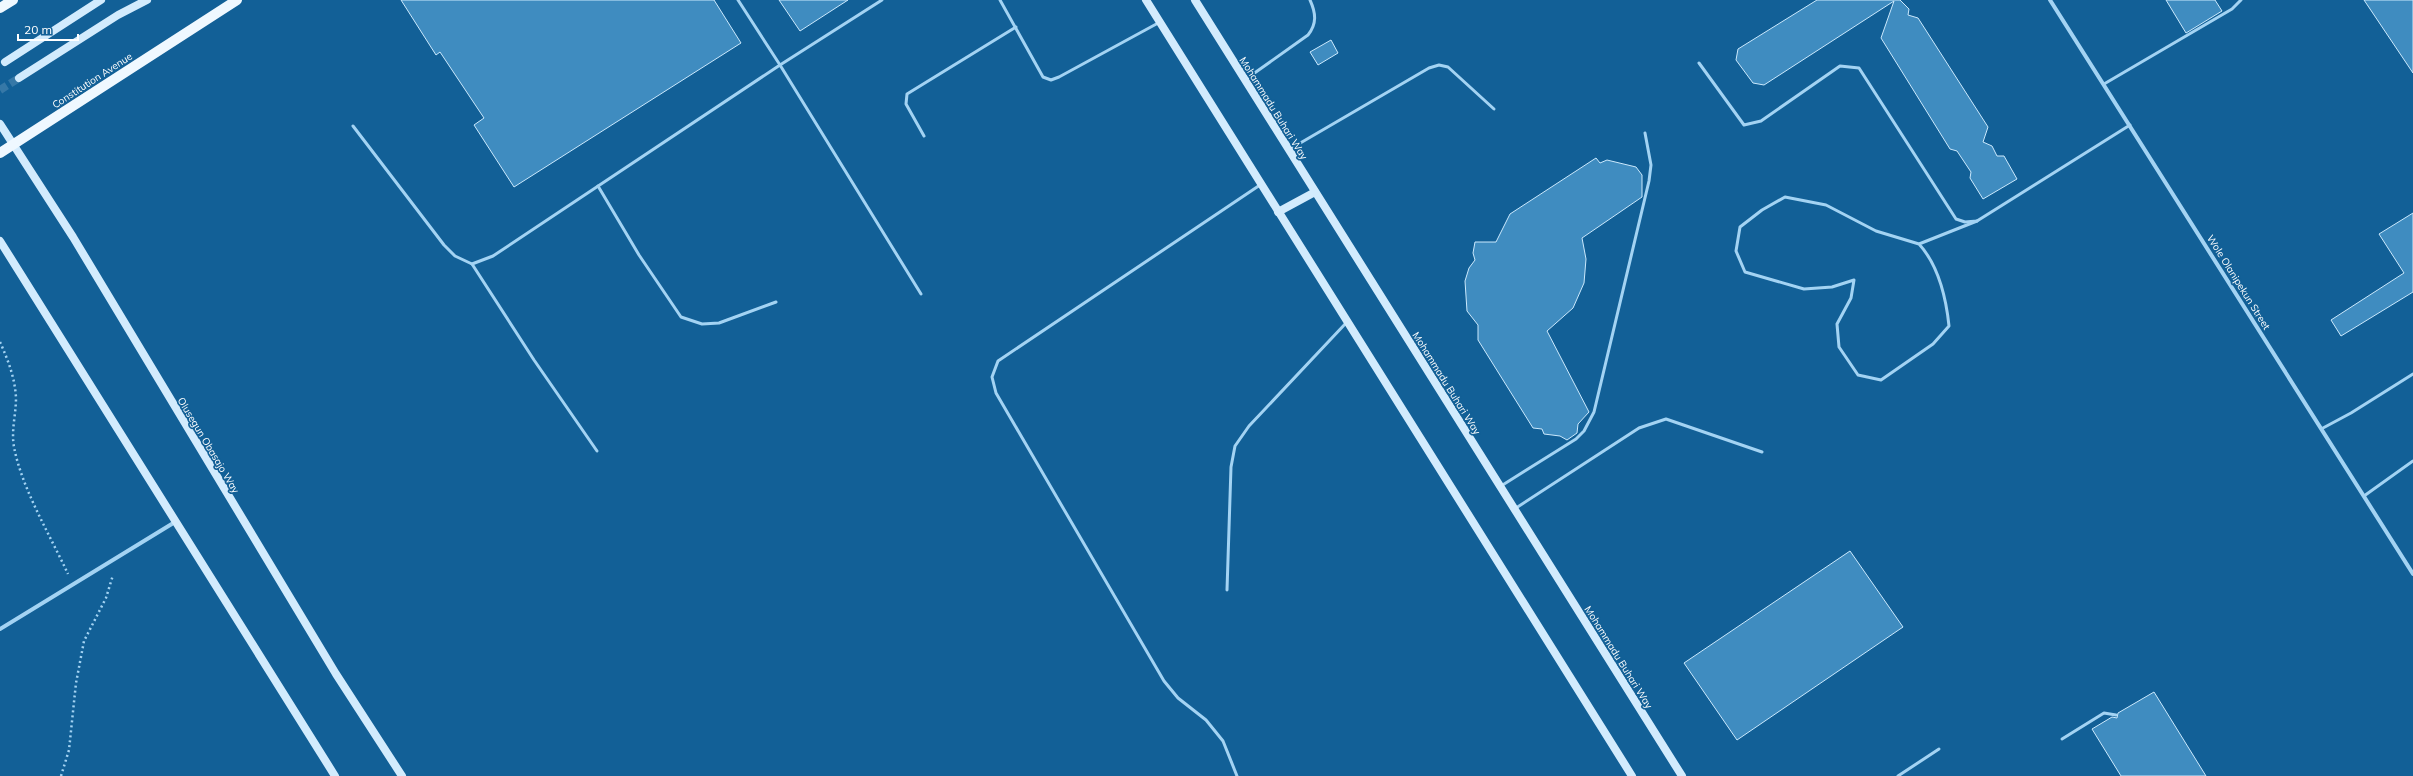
<svg xmlns="http://www.w3.org/2000/svg" width="2413" height="776" font-family="Mulish,sans-serif">
  <style>
    .building { fill: #3f8cc0; stroke: #cbe9fd }
    .lines { fill: none; stroke-linecap: round; stroke-linejoin: round }
    .secondary-tunnel { stroke: #3678a7; stroke-width: 8; stroke-dasharray: 8 4; stroke-linecap: butt }
    .path { stroke: #a3d3f3; stroke-width: 2.5; stroke-dasharray: 2 3; stroke-linecap: butt }
    .lane { stroke: #a3d3f3; stroke-width: 3 }
    .street { stroke: #a3d3f3; stroke-width: 4 }
    .secondary { stroke: #d2ebfd; stroke-width: 8 }
    .primary { stroke: #eff8ff; stroke-width: 10 }
    .labels { text-anchor: middle; stroke-width: 3.5; stroke-linejoin: round; paint-order: stroke }
    .street-label { font-size: 10px; fill: #fff; stroke: #126097 }
  </style>
  <rect width="100%" height="100%" fill="#126097"/>
  <g class="building">
    <polygon points="401,0 714,0 741,43 514,187 474,125 484,118 440,52 436,55"/>
    <polygon points="779,0 848,0 800,31"/>
    <polygon points="1817,0 1900,0 1909,9 1908,15 1918,18 1988,127 1983,142 1992,146 1997,156 2004,156 2017,179 1983,199 1970,178 1971,172 1957,151 1950,149 1881,38 1894,1 1764,85 1753,83 1736,60 1738,49"/>
    <polygon points="2166,0 2215,0 2222,11 2186,33"/>
    <polygon points="2364,0 2413,0 2413,73"/>
    <polygon points="1331,40 1338,53 1318,65 1310,52"/>
    <polygon points="1596,158 1600,163 1607,160 1636,167 1642,175 1642,197 1582,238 1586,259 1584,283 1573,308 1547,331 1589,412 1578,424 1577,433 1567,440 1560,436 1544,434 1542,429 1533,428 1478,340 1478,325 1467,311 1465,281 1469,268 1475,260 1473,253 1475,242 1496,242 1510,214"/>
    <polygon points="2413,213 2413,292 2341,336 2331,320 2404,273 2379,234"/>
    <polygon points="1850,551 1903,627 1737,740 1684,663"/>
    <polygon points="2154,692 2206,776 2121,776 2092,729 2112,717 2117,718 2118,713"/>
  </g>
  <g class="lines">
    <polyline class="secondary-tunnel" points="0,90 19,78"/>
    <g class="path">
      <path d="M0,342c8,18 15,36 16,56 0,17 -5,32 -2,49 8,42 36,88 54,127"/>
      <polyline points="61,776 69,750 76,683 84,641 106,598 113,575"/>
    </g>
    <g class="lane">
      <polyline points="738,0 780,65 882,0"/>
      <polyline points="1000,0 1043,77 1051,80 1059,77 1160,22"/>
      <polyline points="1699,63 1744,125 1761,121 1840,66 1859,68 1956,219 1965,222 1977,221 2130,125"/>
      <path d="M1246,79l62,-44c9,-11 8,-22 2,-35"/>
      <polyline points="2104,84 2232,9 2241,0"/>
      <polyline points="353,126 444,245 455,256 472,264 493,256 780,65 921,294"/>
      <polyline points="924,136 906,104 907,94 1016,27"/>
      <polyline points="1290,149 1429,68 1439,65 1448,67 1494,109"/>
      <polyline points="598,186 639,255 681,317 702,324 719,323 776,302"/>
      <path d="M1919,244l-43,-13 -50,-26 -41,-8 -23,13 -22,17 -4,24 9,21 59,17 28,-2 22,-7 -3,18 -14,26 2,23 19,28 23,5 52,-36 16,-18c-3,-29 -10,-60 -30,-82l58,-23"/>
      <polyline points="472,264 534,360 597,451"/>
      <polyline points="2323,428 2351,413 2413,374"/>
      <polyline points="1501,486 1576,439 1584,431 1594,412 1649,181 1651,165 1645,133"/>
      <polyline points="2364,496 2413,461"/>
      <polyline points="1516,508 1639,428 1666,419 1762,452"/>
      <polyline points="1227,590 1231,467 1235,446 1249,426 1346,323"/>
      <polyline points="2062,739 2104,713 2116,715"/>
      <polyline points="1237,776 1223,741 1206,720 1178,698 1164,681 996,393 992,377 998,361 1260,185"/>
      <polyline points="1898,776 1939,749"/>
    </g>
    <g class="street">
      <polyline points="2050,0 2413,574"/>
      <polyline points="0,629 175,522"/>
    </g>
    <g class="secondary">
      <polyline points="1146,0 1632,776"/>
      <polyline points="1195,0 1682,776"/>
      <polyline points="5,62 101,0"/>
      <polyline points="19,78 118,15 147,0"/>
      <polyline points="0,124 73,237 336,674 402,776"/>
      <polyline points="1278,212 1315,192"/>
      <polyline points="0,241 335,776"/>
    </g>
    <g class="primary">
      <polyline points="0,8 13,0"/>
      <polyline points="0,153 237,0"/>
    </g>
  </g>
  <g class="labels">
    <g class="street-label">
      <text transform="translate(92 80) rotate(-33)" y="4">Constitution Avenue</text>
      <text transform="translate(1274 108) rotate(58)" y="4">Mohammadu Buhari Way</text>
      <text transform="translate(2239 282) rotate(58)" y="4">Wole Olanipekun Street</text>
      <text transform="translate(1447 383) rotate(58)" y="4">Mohammadu Buhari Way</text>
      <text transform="translate(209 445) rotate(59)" y="4">Olusegun Obasajo Way</text>
      <text transform="translate(1619 657) rotate(58)" y="4">Mohammadu Buhari Way</text>
    </g>
  </g>
  <path d="M18 34v6h60v-6" fill="none" stroke="#ffffff" stroke-width="2"/>
  <text x="24" y="34" font-size="12" fill="#ffffff" stroke="#126097" stroke-width="3" paint-order="stroke">20 m</text>
</svg>
